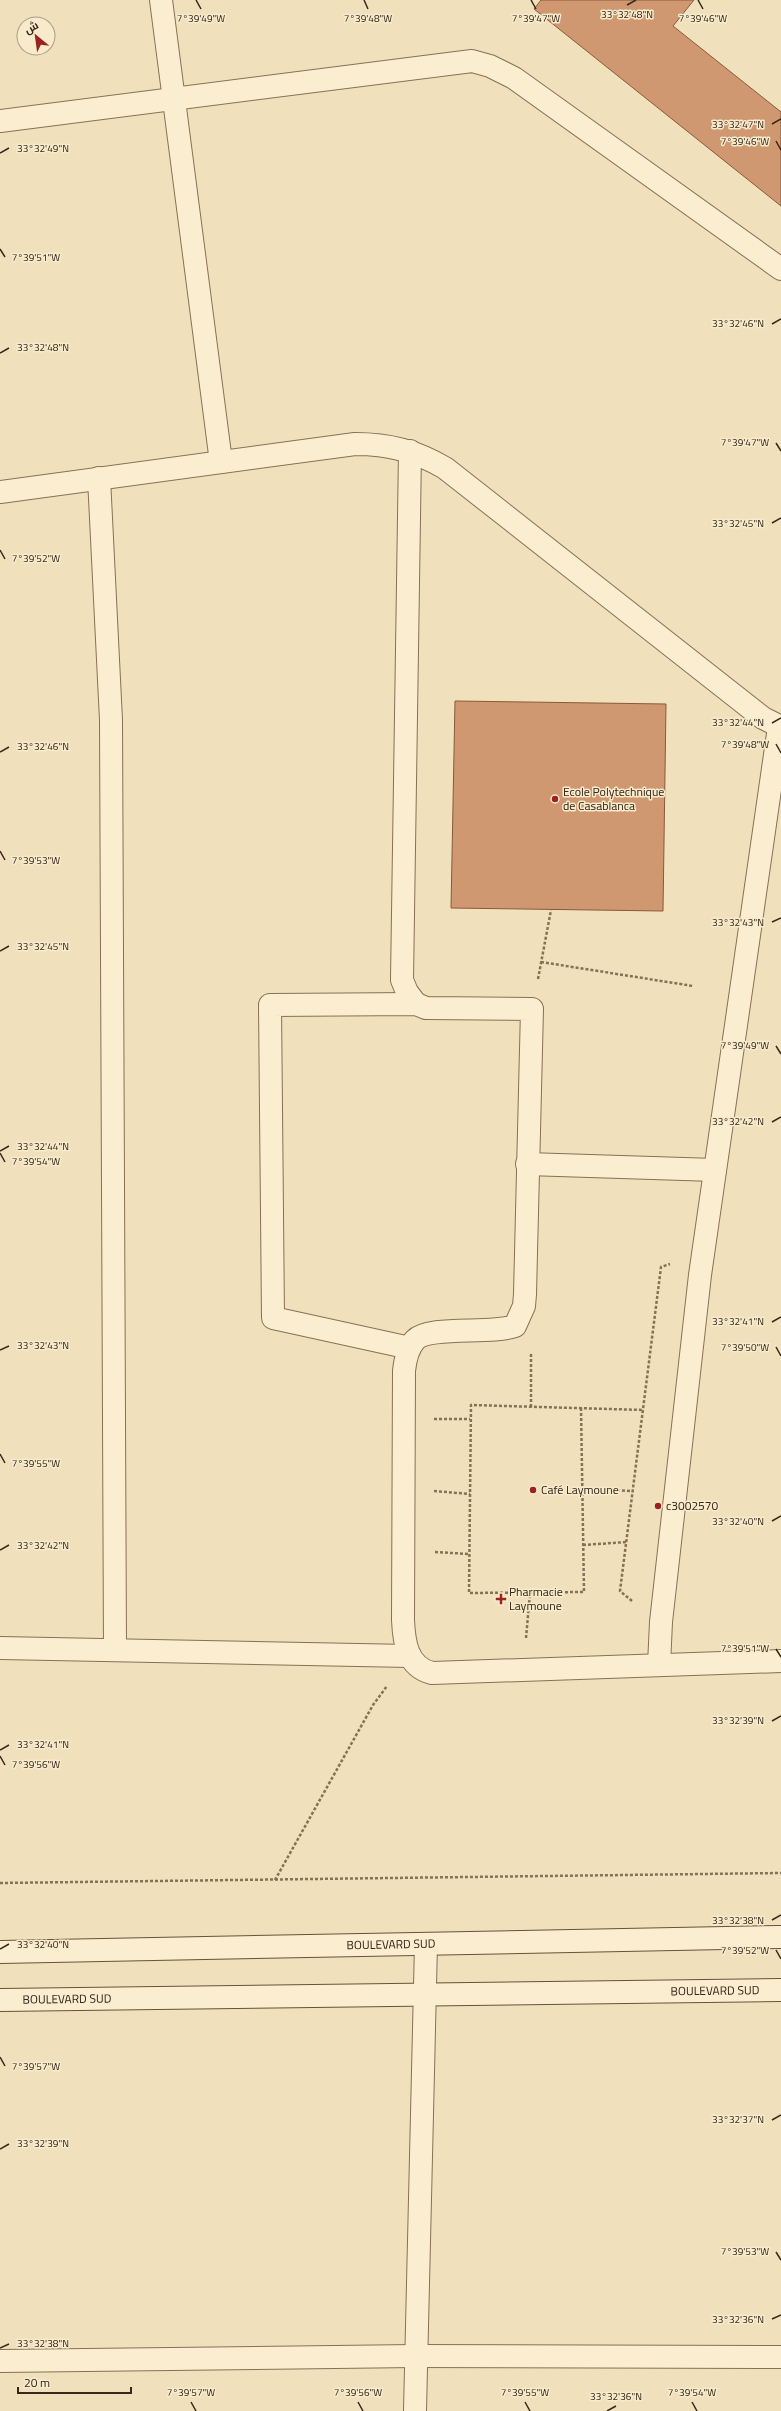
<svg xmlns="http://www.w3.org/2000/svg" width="781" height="2411" font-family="Georgia,Cairo,serif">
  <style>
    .building { fill: #d09870; stroke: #89593a }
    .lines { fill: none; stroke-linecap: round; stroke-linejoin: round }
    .street-casing { stroke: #887055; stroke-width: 24 }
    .secondary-casing { stroke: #6a5138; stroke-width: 24 }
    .path { stroke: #887055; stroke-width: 2.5; stroke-dasharray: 3 2; stroke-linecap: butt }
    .street { stroke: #fbeed0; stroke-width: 22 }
    .secondary { stroke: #fbeed0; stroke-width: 22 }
    .ticks { fill: none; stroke: #37281b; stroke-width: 1.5 }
    .poi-dot { fill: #9a2223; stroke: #f7ebcc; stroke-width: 1.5 }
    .labels { text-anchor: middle; stroke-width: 3; stroke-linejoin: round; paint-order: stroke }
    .poi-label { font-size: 12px; fill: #37281b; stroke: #f7ebcc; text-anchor: start }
    .street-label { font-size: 12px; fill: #37281b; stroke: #f7ebcc }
    .ticks-label { font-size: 10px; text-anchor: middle; fill: #37281b; stroke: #f7ebcc; stroke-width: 3; stroke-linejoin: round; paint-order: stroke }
  </style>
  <rect width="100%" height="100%" fill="#f0e0bc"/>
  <g class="building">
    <polygon points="541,0 694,0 673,26 781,112 781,206 534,9"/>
    <polygon points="455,701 666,704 663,911 451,908"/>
  </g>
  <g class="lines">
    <g class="street-casing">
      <g id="street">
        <polyline points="161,0 221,462"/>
        <polyline points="0,121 472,61 490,66 514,78 781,269"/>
        <polyline points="410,451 402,980 407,992 416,1004"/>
        <polyline points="99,478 111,720 115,1650"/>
        <path d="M0,492l355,-48c34,0 61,7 90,24l318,250 18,9"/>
        <polyline points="527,1164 715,1170"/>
        <path d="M410,1348l-137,-30 -3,-313 146,-1 10,4 106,1 -7,285 -1,12 -9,20c-24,9 -86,-1 -100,14 -7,8 -10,21 -11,31l-1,249c1,22 4,47 29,53l349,-12"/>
        <polyline points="0,1648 410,1656"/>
        <polyline points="659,1665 661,1622 700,1275 779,727"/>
        <polyline points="0,2361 415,2356 781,2357"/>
        <polyline points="415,2411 426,1944"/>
      </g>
    </g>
    <g class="secondary-casing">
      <g id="secondary">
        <path id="s1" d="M0,1952l781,-15"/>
        <path id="s2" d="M0,2000l781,-10"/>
      </g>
    </g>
    <g class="path">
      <polyline points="541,962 693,986"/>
      <polyline points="538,979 551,910"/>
      <polyline points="531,1407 531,1353"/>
      <polyline points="581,1408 584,1592 469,1593 471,1405 644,1410"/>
      <polyline points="434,1419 470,1419"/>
      <polyline points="582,1489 633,1491"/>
      <polyline points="434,1491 470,1494"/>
      <polyline points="583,1545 627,1542"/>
      <polyline points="435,1552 469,1554"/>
      <polyline points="632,1601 620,1591 661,1267 670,1264"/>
      <polyline points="526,1638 530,1593"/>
      <polyline points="275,1880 373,1705 387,1686"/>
      <polyline points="0,1883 781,1873"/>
    </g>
    <use href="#street" class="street"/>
    <use href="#secondary" class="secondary"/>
  </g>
  <path class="ticks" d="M196,0l5,9M364,0l4,9M531,0l5,9M698,0l5,9M627,5l9,-5M772,124l9,-5M776,141l5,9M0,153l9,-5M0,249l5,8M772,324l9,-5M0,353l9,-5M776,443l5,8M772,523l9,-5M0,550l5,9M772,723l9,-5M776,744l5,9M0,752l9,-5M0,851l5,9M772,922l9,-4M0,951l9,-5M776,1046l5,8M772,1122l9,-5M0,1151l9,-5M0,1153l5,9M772,1322l9,-5M776,1347l5,9M0,1350l9,-4M0,1454l5,9M772,1521l9,-5M0,1550l9,-5M776,1649l5,8M772,1721l9,-5M0,1750l9,-5M0,1756l5,9M772,1920l9,-5M0,1949l9,-5M776,1950l5,9M0,2057l5,9M772,2120l9,-5M0,2149l9,-5M776,2252l5,8M772,2319l9,-4M0,2348l9,-4M191,2402l5,9M358,2402l5,9M525,2402l5,9M692,2402l5,9M607,2411l9,-5"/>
  <g class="poi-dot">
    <circle cx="555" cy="799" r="4"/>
    <circle cx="533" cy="1490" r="4"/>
    <circle cx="658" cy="1506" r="4"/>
    <path d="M499 1593h4v4h4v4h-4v4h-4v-4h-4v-4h4z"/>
  </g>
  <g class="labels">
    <g class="poi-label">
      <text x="563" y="796">Ecole Polytechnique<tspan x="563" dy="14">de Casablanca</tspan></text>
      <text x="541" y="1494">Café Laymoune</text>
      <text x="666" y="1510">c3002570</text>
      <text x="509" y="1596">Pharmacie<tspan x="509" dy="14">Laymoune</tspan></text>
    </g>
    <g class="street-label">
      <text dy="4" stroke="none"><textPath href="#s1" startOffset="391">BOULEVARD SUD</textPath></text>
      <text dy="4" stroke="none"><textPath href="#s2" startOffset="715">BOULEVARD SUD</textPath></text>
      <text dy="4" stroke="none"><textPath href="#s2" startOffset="67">BOULEVARD SUD</textPath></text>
    </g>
  </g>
  <g class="ticks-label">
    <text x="627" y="18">33°32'48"N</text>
    <text x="201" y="22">7°39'49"W</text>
    <text x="368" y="22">7°39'48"W</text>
    <text x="536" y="22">7°39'47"W</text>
    <text x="703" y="22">7°39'46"W</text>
    <text x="738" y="128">33°32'47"N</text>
    <text x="745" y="145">7°39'46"W</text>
    <text x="43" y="152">33°32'49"N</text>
    <text x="36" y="261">7°39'51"W</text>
    <text x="738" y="327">33°32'46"N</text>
    <text x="43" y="351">33°32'48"N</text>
    <text x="745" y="446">7°39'47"W</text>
    <text x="738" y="527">33°32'45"N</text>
    <text x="36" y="562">7°39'52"W</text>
    <text x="738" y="726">33°32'44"N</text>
    <text x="745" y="748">7°39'48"W</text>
    <text x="43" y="750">33°32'46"N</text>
    <text x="36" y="864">7°39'53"W</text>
    <text x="738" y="926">33°32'43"N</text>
    <text x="43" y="950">33°32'45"N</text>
    <text x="745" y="1049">7°39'49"W</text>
    <text x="738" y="1125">33°32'42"N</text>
    <text x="43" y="1150">33°32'44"N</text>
    <text x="36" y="1165">7°39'54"W</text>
    <text x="738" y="1325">33°32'41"N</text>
    <text x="43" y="1349">33°32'43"N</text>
    <text x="745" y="1351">7°39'50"W</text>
    <text x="36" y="1467">7°39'55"W</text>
    <text x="738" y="1525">33°32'40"N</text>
    <text x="43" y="1549">33°32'42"N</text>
    <text x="745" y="1652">7°39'51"W</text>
    <text x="738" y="1724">33°32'39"N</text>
    <text x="43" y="1748">33°32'41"N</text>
    <text x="36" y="1768">7°39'56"W</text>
    <text x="738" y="1924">33°32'38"N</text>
    <text x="43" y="1948">33°32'40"N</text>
    <text x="745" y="1954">7°39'52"W</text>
    <text x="36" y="2070">7°39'57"W</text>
    <text x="738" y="2123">33°32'37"N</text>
    <text x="43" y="2147">33°32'39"N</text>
    <text x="745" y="2255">7°39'53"W</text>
    <text x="738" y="2323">33°32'36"N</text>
    <text x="43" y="2347">33°32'38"N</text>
    <text x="191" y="2396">7°39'57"W</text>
    <text x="358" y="2396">7°39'56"W</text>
    <text x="525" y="2396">7°39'55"W</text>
    <text x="692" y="2396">7°39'54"W</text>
    <text x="616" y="2400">33°32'36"N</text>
  </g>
  <g transform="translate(36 36) rotate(331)"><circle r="19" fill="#f7ebcc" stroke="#aa9d85"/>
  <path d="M0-3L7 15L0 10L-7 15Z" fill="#9a2223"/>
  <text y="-6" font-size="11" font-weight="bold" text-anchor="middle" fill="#37281b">ش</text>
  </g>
  <path d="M18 2387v6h113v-6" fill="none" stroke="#37281b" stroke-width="2"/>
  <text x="24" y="2387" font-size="12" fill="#37281b" stroke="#f7ebcc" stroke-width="3" paint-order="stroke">20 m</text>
</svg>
